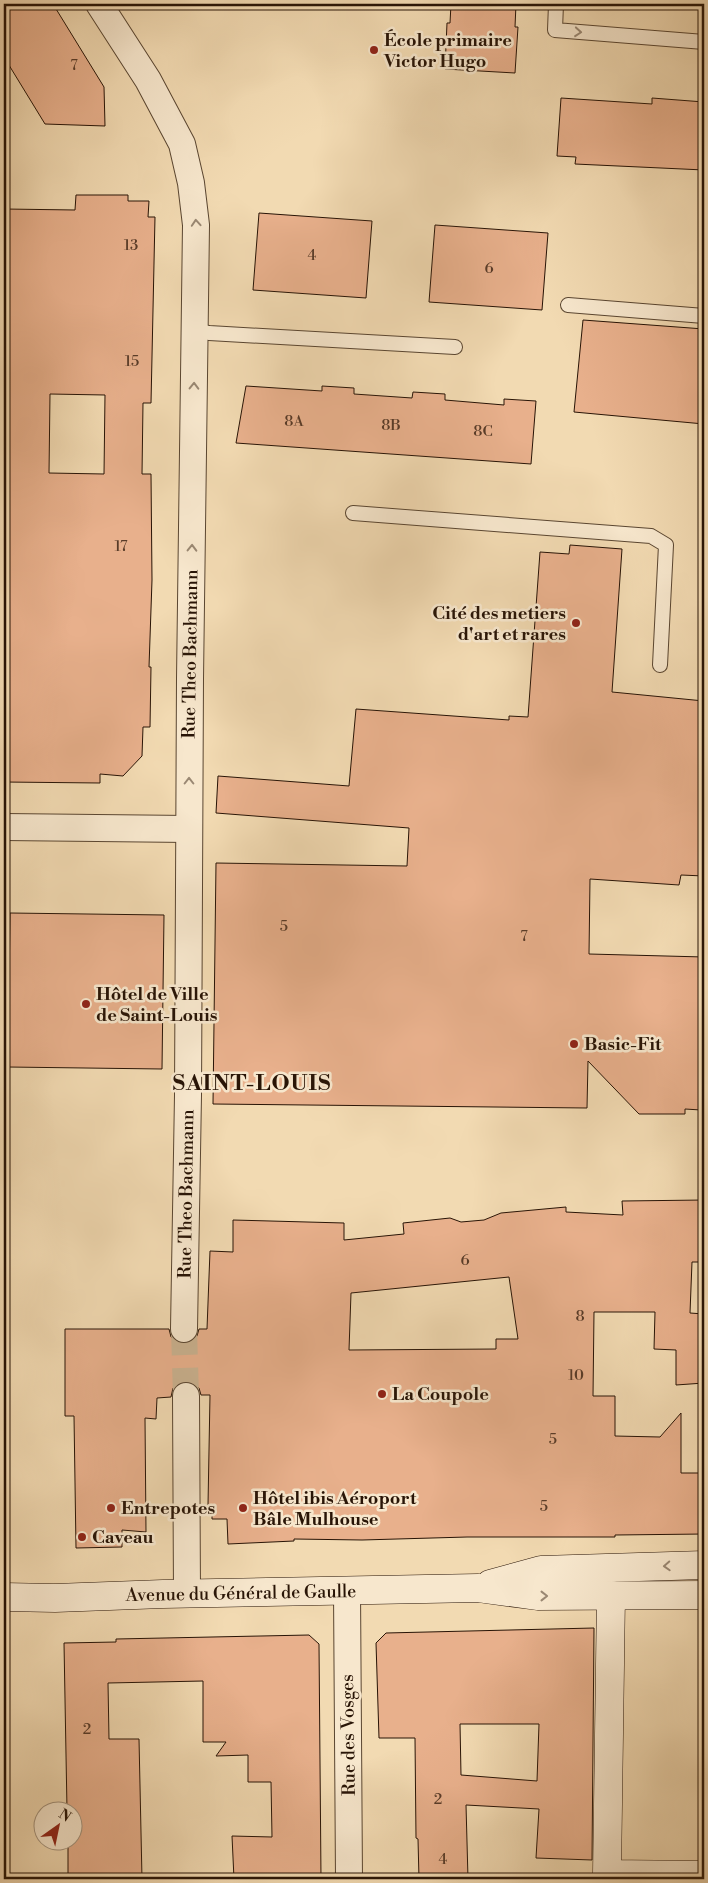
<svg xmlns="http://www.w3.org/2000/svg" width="708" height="1883" font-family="'Libre Bodoni',serif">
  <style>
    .building { fill: #e8b08c; stroke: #281406; fill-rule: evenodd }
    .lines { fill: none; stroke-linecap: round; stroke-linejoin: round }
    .minor-tunnel { stroke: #cab290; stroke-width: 26; stroke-dasharray: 26 13; stroke-linecap: butt }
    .service-casing { stroke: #5a4631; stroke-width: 16 }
    .minor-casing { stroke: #5a4631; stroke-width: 28 }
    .secondary-casing { stroke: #281406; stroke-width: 29 }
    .service { stroke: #f7e7cd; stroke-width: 14 }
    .minor { stroke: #f7e7cd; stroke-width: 26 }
    .secondary { stroke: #f7e7cd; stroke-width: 28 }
    .oneway { stroke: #9a8873 }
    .poi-dot { fill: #8f2418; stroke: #f7e7cd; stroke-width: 2 }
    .labels { text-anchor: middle; stroke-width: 5; stroke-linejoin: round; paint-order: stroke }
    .number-label { font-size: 15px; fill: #583b28 }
    .poi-label { font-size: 18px; font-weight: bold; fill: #281406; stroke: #f7e7cd; text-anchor: start }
    .street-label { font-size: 18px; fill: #281406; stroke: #f7e7cd }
    .district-label { font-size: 22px; font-weight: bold; letter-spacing: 1px; fill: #281406; stroke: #f7e7cd }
  </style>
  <rect width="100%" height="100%" fill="#f2dab2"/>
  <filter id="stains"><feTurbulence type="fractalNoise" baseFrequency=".004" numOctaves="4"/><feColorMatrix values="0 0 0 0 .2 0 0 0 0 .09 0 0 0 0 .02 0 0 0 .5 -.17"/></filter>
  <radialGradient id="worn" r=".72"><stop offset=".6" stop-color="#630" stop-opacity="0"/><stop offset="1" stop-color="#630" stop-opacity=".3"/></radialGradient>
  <g class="building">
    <polygon points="4,4 53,4 104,87 105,126 45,124 4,57"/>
    <polygon points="451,4 516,4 515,27 518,27 515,73 445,69 447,23 450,23"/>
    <polygon points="561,98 652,104 652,98 704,102 704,170 575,164 576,157 557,156"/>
    <path d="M76,195h52v6h21l-1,16h7l-4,186h-8l-1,71h9l1,106 -3,87h2l-1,60h-7l-1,29 -19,20 -23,-2v9l-96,-1 1,-573 70,1zM50,394l55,1 -1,79 -55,-1z"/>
    <polygon points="259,213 372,221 366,298 253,290"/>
    <polygon points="435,225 548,233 542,310 429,302"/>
    <polygon points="583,320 704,329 704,424 574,412"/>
    <polygon points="246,386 322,391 322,386 354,388 354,394 412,398 413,392 445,394 445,400 504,405 504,399 536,401 531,464 236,443"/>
    <polygon points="570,545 622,549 612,692 704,701 704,876 681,875 679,885 590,879 589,954 704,957 704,1106 701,1106 701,1110 685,1109 685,1114 639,1114 588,1061 587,1108 213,1104 216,863 407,866 409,828 216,813 218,776 349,786 356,709 509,720 509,716 528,717 540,552 569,554"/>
    <polygon points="10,913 164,915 162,1069 8,1067"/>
    <path d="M704,1200v62h-12l-2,51 14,1v69l-28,2v-35l-22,-1 1,-37h-61l-1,84h22v40l45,1 21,-24v60h23v61l-89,1v2h-148l-105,3 -68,-1v2l-66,3 -1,-25h-15v-14h-4l2,-110h-9l-2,-7 -5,-5 -9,-2 -7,2 -5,5 -2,9 -14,1 -1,21 -11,-1 1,114 -24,-2v17l-46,1 -2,-132h-9v-87h104l2,8 6,5 7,2 8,-2 5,-6 2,-7h8l3,-78 23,1v-32l111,3v17l60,-6 -1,-11 47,-5 11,4 23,-2 17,-7 65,-6v5l57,3 -1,-14zM509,1277l9,62h-22v10l-147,1 2,-57z"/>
    <path d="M594,1628l-2,232 -56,-2 3,-49 -73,-4 2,74h-49l-1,-40 -2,-1 -1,-100h-36l-3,-95 10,-10zM460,1724h79l-2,57 -76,-6z"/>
    <polygon points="309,1635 319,1644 321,1878 234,1879 232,1836 272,1837 271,1782 248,1782 248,1755 216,1756 226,1742 203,1742 203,1681 108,1683 109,1739 139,1739 142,1879 68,1879 68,1840 72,1840 72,1810 67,1810 64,1643 116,1642 116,1639"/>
  </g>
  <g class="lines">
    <polyline class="minor-tunnel" points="184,1329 186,1396"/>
    <g class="service-casing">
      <g id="service">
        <polyline points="556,4 555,30 704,42"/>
        <polyline points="568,305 704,316"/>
        <polyline points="195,330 209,333 455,347"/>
        <polyline points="353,513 651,536 666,545 660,665"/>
      </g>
    </g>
    <g class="minor-casing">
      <g id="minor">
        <polyline points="99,4 148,80 182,144 191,183 196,225 190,679 188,1095 184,1329"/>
        <polyline points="4,827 189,829"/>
        <polyline points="186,1396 187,1593"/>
        <polyline points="347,1591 349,1879"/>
      </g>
    </g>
    <g class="secondary-casing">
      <g id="secondary">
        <polyline points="490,1584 541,1570 704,1565"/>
        <polyline points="611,1595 607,1874 704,1875"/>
        <polyline points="4,1597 55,1598 163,1594 478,1588 538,1596 704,1595"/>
      </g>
    </g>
    <use href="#service" class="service"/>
    <use href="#minor" class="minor"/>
    <use href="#secondary" class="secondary"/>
  </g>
  <defs><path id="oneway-chevron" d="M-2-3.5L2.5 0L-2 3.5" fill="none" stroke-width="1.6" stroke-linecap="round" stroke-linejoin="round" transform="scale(1.25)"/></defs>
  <g class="oneway">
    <use href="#oneway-chevron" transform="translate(578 32) rotate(5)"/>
    <use href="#oneway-chevron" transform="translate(196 223) rotate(-94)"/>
    <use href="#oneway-chevron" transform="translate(194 386) rotate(-89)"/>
    <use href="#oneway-chevron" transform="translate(192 548) rotate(-89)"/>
    <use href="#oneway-chevron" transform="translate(189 781) rotate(-90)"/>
    <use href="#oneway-chevron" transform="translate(667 1566) rotate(177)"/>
    <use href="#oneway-chevron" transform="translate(544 1596)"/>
  </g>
  <g class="poi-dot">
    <circle cx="374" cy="50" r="5"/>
    <circle cx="576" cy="623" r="5"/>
    <circle cx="86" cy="1004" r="5"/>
    <circle cx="574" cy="1044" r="5"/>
    <circle cx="382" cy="1394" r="5"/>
    <circle cx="111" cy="1508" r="5"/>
    <circle cx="243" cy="1508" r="5"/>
    <circle cx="82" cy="1537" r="5"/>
  </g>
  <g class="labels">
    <g class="number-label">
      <text x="74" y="70">7</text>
      <text x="131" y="250">13</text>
      <text x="312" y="260">4</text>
      <text x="489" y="273">6</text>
      <text x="132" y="366">15</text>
      <text x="294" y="426">8A</text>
      <text x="391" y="430">8B</text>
      <text x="483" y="436">8C</text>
      <text x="121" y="551">17</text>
      <text x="284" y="931">5</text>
      <text x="524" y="941">7</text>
      <text x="465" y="1265">6</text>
      <text x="580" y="1321">8</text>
      <text x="576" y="1380">10</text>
      <text x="553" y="1444">5</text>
      <text x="544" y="1511">5</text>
      <text x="87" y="1734">2</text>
      <text x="438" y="1804">2</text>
      <text x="443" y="1864">4</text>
    </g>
    <g class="poi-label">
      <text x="384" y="46">École primaire<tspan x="384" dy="21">Victor Hugo</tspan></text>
      <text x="566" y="619" text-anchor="end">Cité des metiers<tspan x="566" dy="21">d'art et rares</tspan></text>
      <text x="96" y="1000">Hôtel de Ville<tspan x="96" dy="21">de Saint-Louis</tspan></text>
      <text x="584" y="1050">Basic-Fit</text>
      <text x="392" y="1400">La Coupole</text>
      <text x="253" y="1504">Hôtel ibis Aéroport<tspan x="253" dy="21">Bâle Mulhouse</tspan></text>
      <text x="121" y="1514">Entrepotes</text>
      <text x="92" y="1543">Caveau</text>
    </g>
    <g class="street-label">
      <text transform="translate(190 654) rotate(-89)" y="6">Rue Theo Bachmann</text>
      <text transform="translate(186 1194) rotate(-89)" y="6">Rue Theo Bachmann</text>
      <text transform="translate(241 1593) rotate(-1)" y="6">Avenue du Général de Gaulle</text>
      <text transform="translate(348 1735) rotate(-91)" y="6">Rue des Vosges</text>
    </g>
    <g class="district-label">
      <text x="252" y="1090">SAINT-LOUIS</text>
    </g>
  </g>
  <rect width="708" height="1883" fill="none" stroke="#f2dab2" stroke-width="20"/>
  <rect x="5" y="5" width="698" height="1873" fill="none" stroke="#281406" stroke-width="2.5"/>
  <rect x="10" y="10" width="688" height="1863" fill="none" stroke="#281406"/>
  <g transform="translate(58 1826) rotate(33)"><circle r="24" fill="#f7e7cd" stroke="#a4937d"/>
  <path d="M0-4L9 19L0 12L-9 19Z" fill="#8f2418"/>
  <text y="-8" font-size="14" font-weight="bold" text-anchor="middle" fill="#281406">N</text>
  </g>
  <rect width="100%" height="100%" filter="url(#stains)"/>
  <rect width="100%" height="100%" fill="url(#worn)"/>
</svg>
